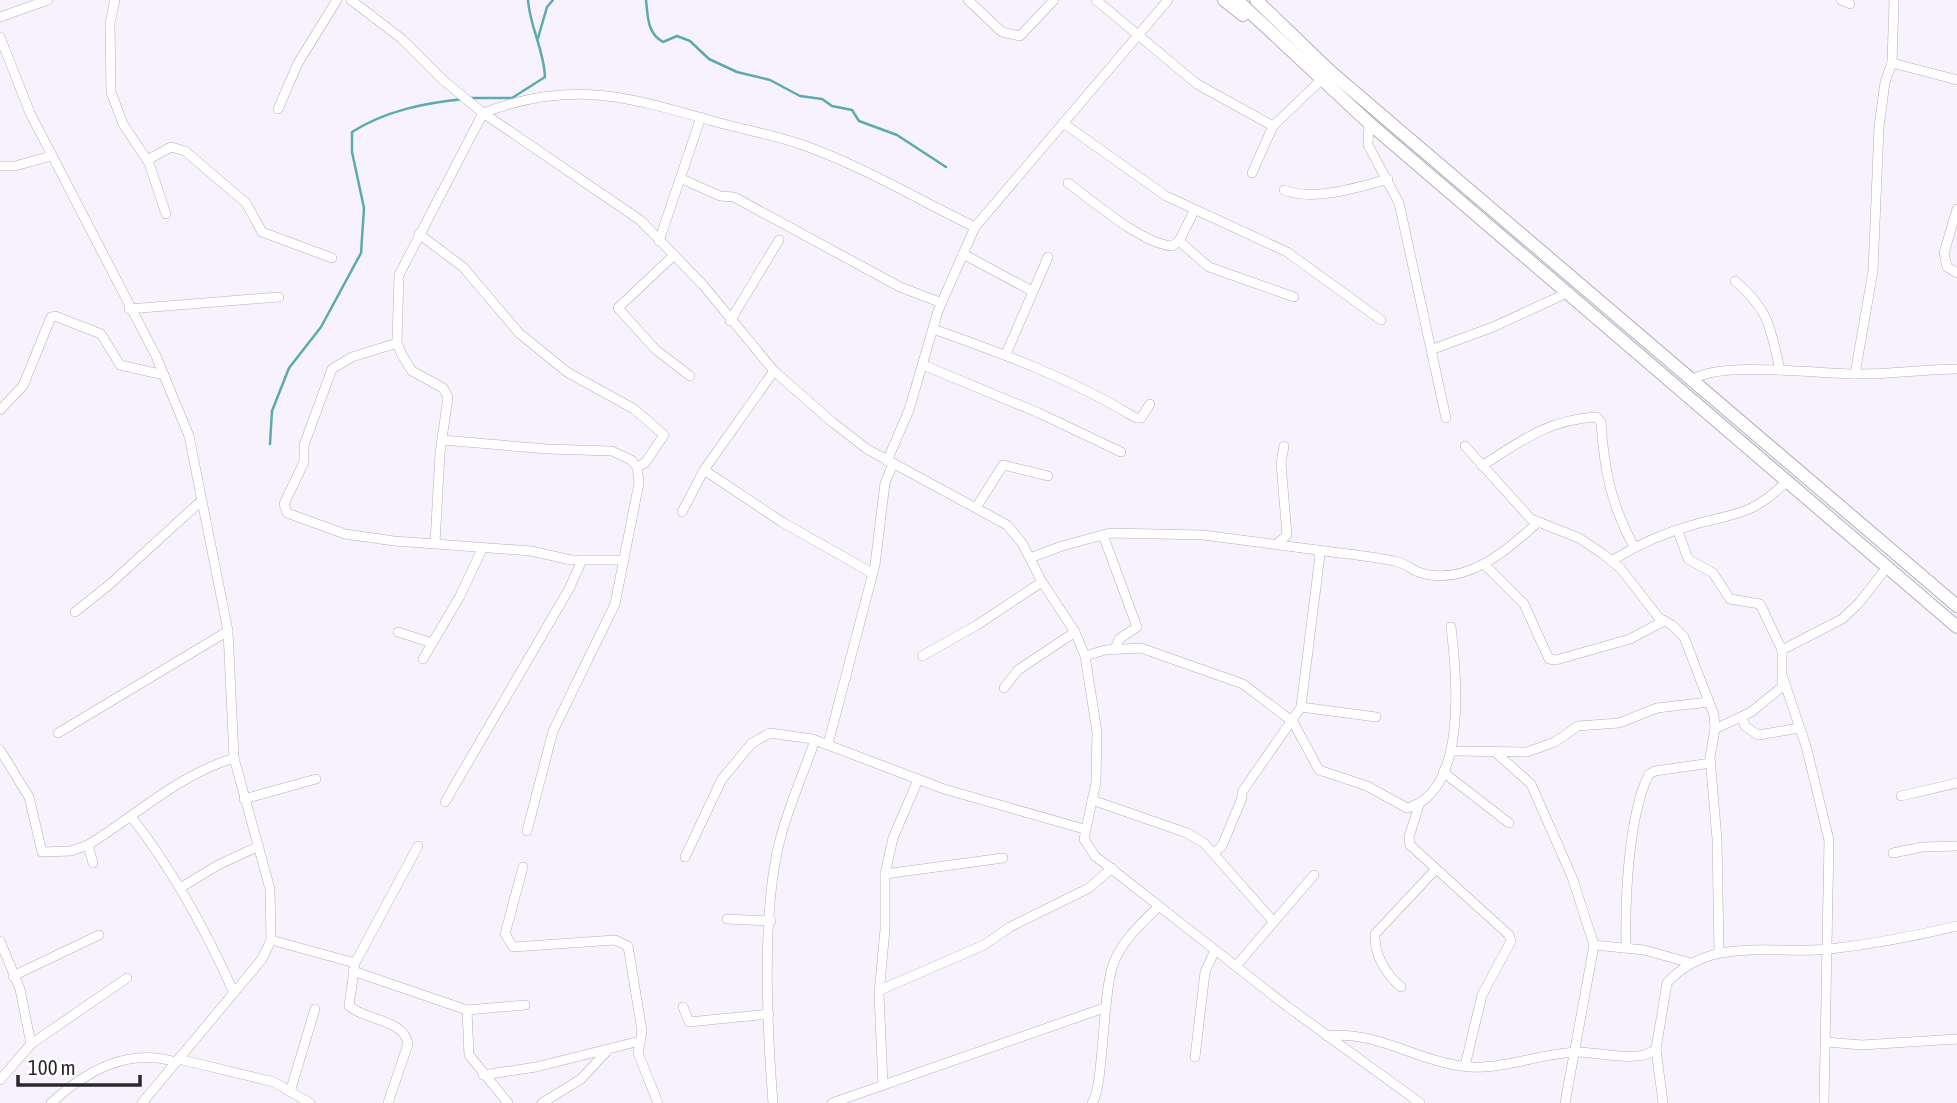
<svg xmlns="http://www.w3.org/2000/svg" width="1957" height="1103" font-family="'Asap Condensed',sans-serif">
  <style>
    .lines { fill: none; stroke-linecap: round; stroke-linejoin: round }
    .stream { stroke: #5cabac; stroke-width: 2.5 }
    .minor-casing { stroke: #b4aeba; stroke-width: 10 }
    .highway-casing { stroke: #b4aeba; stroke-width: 14 }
    .minor { stroke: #fff; stroke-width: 9 }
    .highway { stroke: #fff; stroke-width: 12 }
  </style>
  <rect width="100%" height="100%" fill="#f8f2fe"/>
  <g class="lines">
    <g class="stream">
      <path d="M646,0c2,17 1,33 17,42l14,-6 13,5 19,18 28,13 33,8 30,16 22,3 10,7 20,4 7,11 38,14 49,32"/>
      <polyline points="538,38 547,7 553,0"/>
      <path d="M469,98h43l33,-21c-1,-28 -15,-49 -17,-77"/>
      <path d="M270,444l2,-33 17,-43 32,-41 40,-74 3,-45 -12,-56v-20c33,-21 72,-29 111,-33"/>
    </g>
    <g class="minor-casing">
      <g id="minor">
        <polyline points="115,0 110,23 111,92 123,124 149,163 166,214"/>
        <polyline points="351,0 402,39 443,80 483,113 640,220 703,285 774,371 832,422 867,449 1007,525 1022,543 1042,582 1075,632 1085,656 1097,732 1096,782 1084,839 1095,856 1288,1007 1420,1103"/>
        <polyline points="968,0 1002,32 1020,36 1054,0"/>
        <polyline points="1096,0 1197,84 1273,126"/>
        <polyline points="1841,0 1850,4"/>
        <polyline points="0,17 48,0"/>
        <polyline points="0,37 30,113 156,356 189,436 228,631 234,758 270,889 271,940 262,959 142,1103"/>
        <polyline points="1892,63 1957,80"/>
        <polyline points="278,109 298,63 337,0"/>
        <polyline points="1063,123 1166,196 1287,252 1381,320"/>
        <polyline points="1369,123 1368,145 1399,203 1446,418"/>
        <polyline points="147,160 171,147 185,151 246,203 262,232 332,258"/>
        <polyline points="0,166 15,166 51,156"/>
        <polyline points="1252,173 1273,126 1321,80"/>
        <polyline points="682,179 720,196 734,197 900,287 942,303"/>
        <path d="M1068,183c25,18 74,61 104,63l7,-5 15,-30"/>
        <path d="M1284,190c28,12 76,-3 104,-11"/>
        <polyline points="1957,209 1944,253 1947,267 1957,273"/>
        <polyline points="419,234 463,267 519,333 567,372 634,409 664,435 645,463 637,467"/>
        <polyline points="659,241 701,117"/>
        <polyline points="1179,241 1209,267 1294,297"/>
        <polyline points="963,254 1032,291"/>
        <polyline points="673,256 618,308 656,350 690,376"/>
        <path d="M1735,281c35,30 35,46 45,89"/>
        <polyline points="129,309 279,297"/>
        <polyline points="730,321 779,240"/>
        <path d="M933,329c71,25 139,50 203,89h5l9,-14"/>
        <polyline points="397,343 352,357 332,369 304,445 304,462 284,504 287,513 345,534 394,541 531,551 571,560 622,560"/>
        <polyline points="1433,349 1493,327 1567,293"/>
        <polyline points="1006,354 1048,257"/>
        <polyline points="923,365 1039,413 1121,452"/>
        <polyline points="774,371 704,470 782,522 872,573"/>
        <polyline points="1855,374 1873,271 1879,127 1885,82 1892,63 1894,0"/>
        <path d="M1691,381c23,-21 129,-7 164,-7 34,1 68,-5 102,-5"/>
        <polyline points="0,410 23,386 51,317 55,316 101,334 120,365 164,375"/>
        <polyline points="442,440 547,449 612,451 631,460 637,467 639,483 615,604 553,731 527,831"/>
        <polyline points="1465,446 1531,519 1579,538 1603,554 1621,569 1659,618 1672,625 1684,637 1714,715 1715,729 1710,757 1717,839 1719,952"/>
        <polyline points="887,461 909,410 938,311 975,227 1168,0"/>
        <path d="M1482,466c40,-26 66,-46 114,-49l5,5c3,48 10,82 33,125"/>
        <polyline points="976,508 1003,465 1048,476"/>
        <polyline points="682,512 704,470"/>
        <polyline points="1678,531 1688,559 1713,573 1730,599 1760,604 1782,650 1782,687 1751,712 1715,729"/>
        <polyline points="1103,535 1137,627 1119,639 1115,649"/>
        <path d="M435,543l5,-90 8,-56 -5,-9 -31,-17 -10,-16 -5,-12 2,-68 84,-162c89,-34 147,-16 233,9 29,8 59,13 87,23 59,21 116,55 172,82"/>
        <polyline points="1278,543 1287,535 1281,463 1284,446"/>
        <path d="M1317,550c27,4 55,6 81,12 8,2 13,7 20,10 46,16 89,-21 120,-50"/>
        <polyline points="1030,558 1062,546 1110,533 1203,535 1317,550 1320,555 1301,707 1242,792 1242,798 1222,846 1215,852"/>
        <path d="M1611,561c26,-16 55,-29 85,-37 42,-11 58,-10 91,-43"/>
        <polyline points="1484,564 1524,604 1549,659 1556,660 1630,639 1664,621"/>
        <polyline points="75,612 109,585 201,501"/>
        <polyline points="398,632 432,643"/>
        <polyline points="1782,650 1842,619 1859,603 1888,566"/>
        <polyline points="922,656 977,625 1042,582"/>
        <path d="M1085,656l20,-6 36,-2 102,36 50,38 26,48 48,16 40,22c61,-16 50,-133 44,-181"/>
        <polyline points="423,659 460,596 483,547"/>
        <polyline points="1783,678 1806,746 1829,840 1824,1103"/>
        <polyline points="1004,688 1018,670 1075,632"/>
        <polyline points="1301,707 1376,717"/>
        <polyline points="1742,717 1745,726 1758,735 1800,728"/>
        <polyline points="58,733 228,631"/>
        <polyline points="828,744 875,565 885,483 893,464"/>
        <polyline points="0,750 29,797 42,852 71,851 88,845"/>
        <polyline points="1454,751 1527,752 1555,742 1578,726 1619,723 1657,708 1709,702"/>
        <polyline points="1494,751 1531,784 1572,877 1594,945 1565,1103"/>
        <polyline points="1443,772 1509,823"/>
        <polyline points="1901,796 1957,783"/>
        <polyline points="244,799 316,779"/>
        <polyline points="1092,800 1187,833 1204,843 1273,921"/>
        <polyline points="445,802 569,589 582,560"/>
        <polyline points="1419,805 1409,837 1410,845 1509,935 1511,941 1482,995 1465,1066"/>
        <path d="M132,818c42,53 74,113 102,175"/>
        <polyline points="1893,853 1922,847 1957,846"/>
        <polyline points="685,857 722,779 752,743 770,733 812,739 944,789 1084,829"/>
        <path d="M93,863l-5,-18c49,-30 90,-70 146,-87"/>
        <polyline points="523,867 505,934 513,947 615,940 628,946 642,1031 638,1053 658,1103"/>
        <polyline points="885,874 1003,858"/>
        <polyline points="180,888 218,865 259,846"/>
        <polyline points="727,919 771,921"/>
        <polyline points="271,940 355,963 418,846"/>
        <polyline points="0,941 20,989 31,1044"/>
        <polyline points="1594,945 1644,950 1691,963"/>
        <path d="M1626,947c-1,-47 2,-131 23,-173l6,-3 56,-8"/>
        <path d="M355,963l-6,43c17,15 55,13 59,38l-20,59"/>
        <polyline points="1236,966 1314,875"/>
        <polyline points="353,971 467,1010 525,1005"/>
        <polyline points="13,976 99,935"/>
        <path d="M1401,987c-15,-13 -27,-32 -26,-53l61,-65"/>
        <polyline points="880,990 984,945 1010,927 1089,888 1112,868"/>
        <polyline points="683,1007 689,1022 769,1014"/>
        <polyline points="467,1010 469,1055 508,1103"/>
        <path d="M1327,1036c47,-6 89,24 134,30 38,6 78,-13 117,-14 22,0 60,12 78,-3l11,-66c43,-48 107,-28 163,-34 43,-5 85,-13 127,-23"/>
        <polyline points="1826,1042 1862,1045 1957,1039"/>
        <polyline points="1656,1049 1663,1103"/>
        <polyline points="1195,1057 1205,972 1215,950"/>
        <polyline points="178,1059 274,1082 310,1103"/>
        <polyline points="483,1075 536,1067 640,1041"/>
        <polyline points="0,1080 31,1044 127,978"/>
        <polyline points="883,1085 879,994 885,929 885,874 893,838 918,780"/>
        <polyline points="290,1092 315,1009"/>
        <path d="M51,1103c35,-32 77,-56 125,-41"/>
        <polyline points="542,1103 581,1079 607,1051"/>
        <path d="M773,1103c-6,-76 -12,-195 8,-267 9,-33 23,-64 34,-96"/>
        <polyline points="832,1103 1104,1008"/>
        <path d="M1092,1103c12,-15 10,-108 21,-138 8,-24 29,-42 46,-59"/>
      </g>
    </g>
    <g class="highway-casing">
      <g id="highway">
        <polyline points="1224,0 1243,15"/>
        <polyline points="1237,0 1369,123 1957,627"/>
        <polyline points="1256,0 1331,72 1957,606"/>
      </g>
    </g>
    <use href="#minor" class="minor"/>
    <use href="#highway" class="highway"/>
  </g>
  <path d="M18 1075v10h122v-10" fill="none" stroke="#2a282c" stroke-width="3.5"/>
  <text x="28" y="1075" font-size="21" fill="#2a282c" stroke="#ffffff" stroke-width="5" paint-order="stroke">100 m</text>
</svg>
